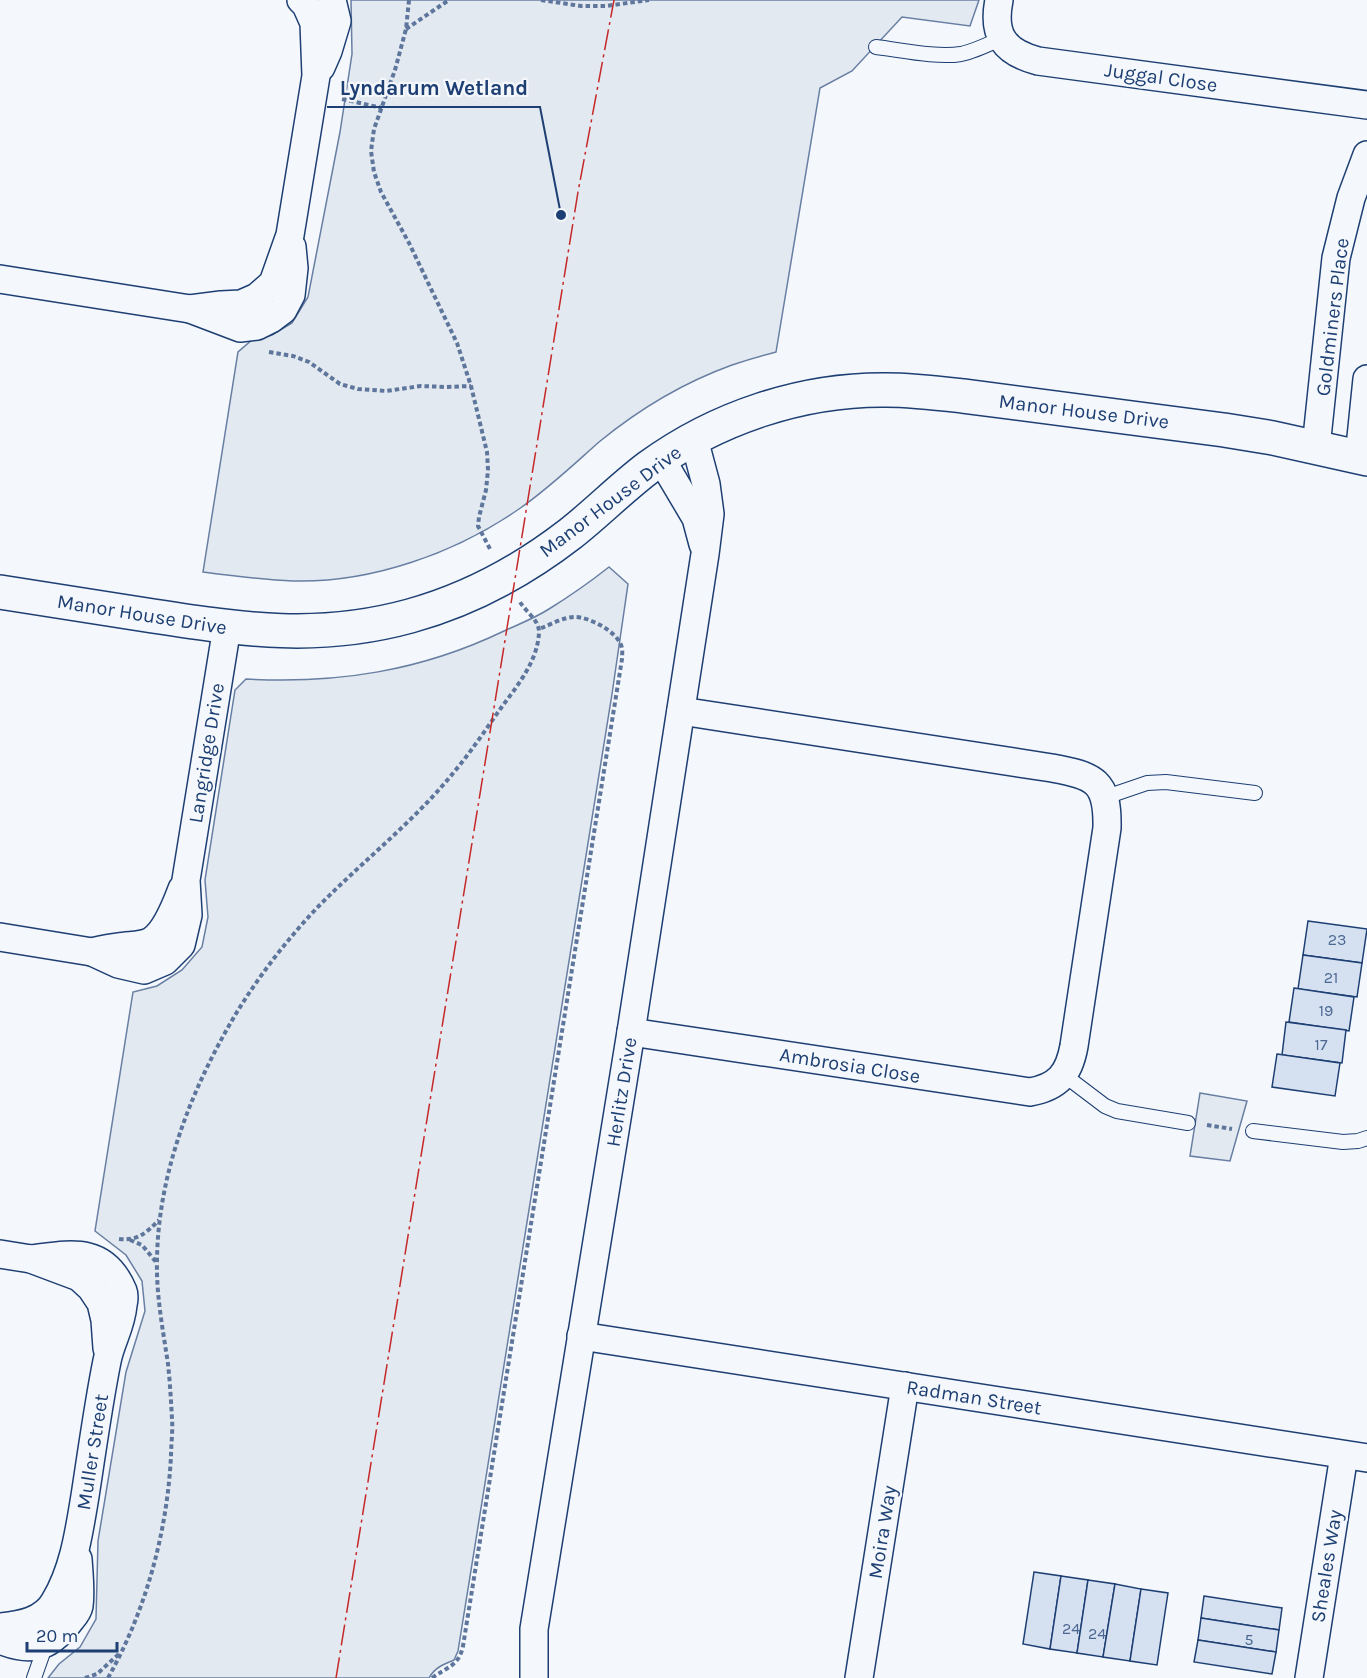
<svg xmlns="http://www.w3.org/2000/svg" width="1367" height="1678" font-family="Karla,sans-serif">
  <style>
    .green { fill: #e3e9f0; stroke: #687fa3; stroke-width: 1.5 }
    .building { fill: #d5e0f0; stroke: #1d3f73; stroke-width: 1.5 }
    .lines { fill: none; stroke-linecap: round; stroke-linejoin: round }
    .service-casing { stroke: #1d3f73; stroke-width: 16 }
    .minor-casing { stroke: #1d3f73; stroke-width: 30 }
    .tertiary-casing { stroke: #1d3f73; stroke-width: 36 }
    .path { stroke: #5e769c; stroke-width: 4; stroke-dasharray: 4.5 3; stroke-linecap: butt }
    .service { stroke: #f4f7fb; stroke-width: 14 }
    .minor { stroke: #f4f7fb; stroke-width: 27 }
    .tertiary { stroke: #f4f7fb; stroke-width: 33 }
    .power { stroke: #c62828; stroke-width: 1.5; stroke-dasharray: 21 4.5 3 4.5; stroke-linecap: butt }
    .labels { text-anchor: middle; stroke-width: 4.5; stroke-linejoin: round; paint-order: stroke }
    .number-label { font-size: 16px; fill: #4b6792 }
    .street-label { font-size: 20px; fill: #1d3f73; stroke: #f4f7fb }
    .leader { fill: none; stroke: #1d3f73; stroke-width: 2 }
    .callout-dot { fill: #1d3f73; stroke: #f4f7fb; stroke-width: 2 }
    .callout-label { font-size: 21px; text-anchor: middle; font-weight: bold; fill: #1d3f73; stroke: #f4f7fb; stroke-width: 4.5; stroke-linejoin: round; paint-order: stroke }
  </style>
  <rect width="100%" height="100%" fill="#f4f7fb"/>
  <g class="green">
    <path d="M351,0h628l-9,26 -68,-9 -50,54 -32,17 -44,264c-15,4 -29,8 -44,13 -47,17 -94,45 -133,77 -26,23 -51,47 -80,67 -64,44 -147,74 -226,72 -30,-1 -60,-5 -90,-9l35,-220 14,-12 20,-5 20,-12 16,-26 32,-165 12,-78z"/>
    <path d="M609,567l19,17 -16,110 -154,957 -4,9c-10,4 -20,8 -25,18h-381l11,-14 21,-17 16,-28 2,-78 28,-169 19,-61 -3,-30 -16,-26 -31,-24 38,-239 24,-6 25,-16 20,-23 6,-30 -3,-37 30,-190 11,-11c91,5 175,-8 258,-48 15,-7 31,-13 45,-22 21,-13 41,-27 60,-42z"/>
    <polygon points="1200,1093 1247,1101 1230,1161 1190,1156"/>
  </g>
  <g class="building">
    <polygon points="1308,921 1367,929 1362,963 1303,955"/>
    <polygon points="1303,955 1362,963 1357,997 1298,989"/>
    <polygon points="1294,988 1354,997 1349,1031 1289,1022"/>
    <polygon points="1286,1022 1346,1030 1342,1063 1282,1055"/>
    <polygon points="1277,1054 1340,1063 1335,1096 1272,1087"/>
    <polygon points="1034,1572 1061,1576 1050,1649 1023,1644"/>
    <polygon points="1061,1576 1088,1580 1077,1653 1050,1649"/>
    <polygon points="1088,1580 1115,1584 1103,1657 1077,1653"/>
    <polygon points="1115,1584 1141,1589 1130,1661 1103,1657"/>
    <polygon points="1141,1589 1168,1593 1157,1665 1130,1661"/>
    <polygon points="1204,1596 1282,1608 1279,1630 1201,1618"/>
    <polygon points="1201,1618 1279,1630 1276,1652 1198,1640"/>
    <polygon points="1198,1640 1276,1652 1272,1674 1194,1662"/>
  </g>
  <g class="lines">
    <g class="service-casing">
      <g id="service">
        <path d="M876,47c25,3 61,11 85,7 14,-3 28,-10 41,-16"/>
        <polyline points="1106,797 1147,783 1166,782 1255,793"/>
        <polyline points="1064,1075 1105,1106 1117,1111 1188,1123"/>
        <polyline points="1253,1131 1343,1142 1358,1141 1367,1138"/>
        <polyline points="34,1678 46,1644"/>
      </g>
    </g>
    <g class="minor-casing">
      <g id="minor">
        <path d="M999,0c-7,35 5,52 39,61l329,44"/>
        <polyline points="321,67 328,51 337,21 332,0"/>
        <polyline points="0,279 190,309 240,328 257,326 271,319 283,310 291,295 294,268 292,247"/>
        <polyline points="190,309 221,305 241,304 257,297 273,283 290,235 316,76 314,23 306,5 301,0"/>
        <polyline points="1316,447 1336,258 1351,198 1367,155"/>
        <polyline points="1359,457 1367,379"/>
        <polyline points="661,459 696,518 703,544"/>
        <polyline points="0,937 92,952 118,964 144,970 165,961 181,945 188,915 186,880 227,627"/>
        <path d="M92,952c9,-2 18,-4 27,-5 11,-2 23,-1 32,-6 15,-9 25,-36 31,-52"/>
        <path d="M631,1032l399,60c28,-5 39,-18 44,-46l33,-218c1,-47 -12,-52 -55,-60l-371,-57"/>
        <polyline points="0,1254 31,1259 79,1277 91,1288 101,1303 105,1320 107,1348"/>
        <polyline points="581,1336 1367,1458"/>
        <path d="M0,1627c21,-2 44,-6 55,-26 19,-32 24,-69 30,-105 7,-45 13,-90 22,-135 4,-20 14,-34 16,-56 1,-5 2,-9 0,-14 -19,-45 -52,-37 -92,-32"/>
        <path d="M0,1640c31,13 49,8 69,-18 4,-5 9,-10 10,-16 2,-15 0,-31 -1,-47"/>
        <polyline points="534,1678 534,1629 631,1032 705,554 710,514 706,484 694,439"/>
        <polyline points="859,1678 905,1386"/>
        <polyline points="1309,1678 1344,1455"/>
      </g>
    </g>
    <g class="tertiary-casing">
      <path id="tertiary" d="M0,592c51,8 102,16 153,24 91,14 166,25 257,0 58,-16 112,-45 160,-82 27,-21 51,-46 79,-67 67,-49 153,-78 237,-77 26,0 51,3 77,6l261,34 49,8 94,21"/>
    </g>
    <g class="path">
      <polyline points="409,0 406,29 395,70 374,129 371,151 374,172 381,192 409,243 457,343 471,386 487,452 488,470 486,490 479,517 478,526 490,549"/>
      <polyline points="541,0 581,6 606,6 649,0"/>
      <polyline points="406,29 449,0"/>
      <polyline points="342,99 382,108"/>
      <polyline points="269,352 293,356 309,362 340,384 358,389 386,391 421,386 446,387 471,386"/>
      <polyline points="1207,1125 1232,1129"/>
      <path d="M119,1239c19,2 27,-6 40,-19"/>
      <polyline points="130,1240 142,1245 156,1262"/>
      <polyline points="85,1678 97,1674 120,1653"/>
      <path d="M108,1678c38,-68 59,-145 63,-222 0,-12 2,-25 1,-37 -1,-18 -2,-37 -4,-55 -5,-34 -12,-69 -11,-104 1,-87 35,-173 80,-248 22,-36 49,-71 78,-102 45,-47 98,-87 139,-138 17,-20 32,-43 47,-64 16,-22 37,-47 38,-76 0,-12 -13,-20 -19,-30"/>
      <path d="M432,1678c15,-11 27,-12 31,-32l159,-987c0,-4 1,-10 -1,-14 -5,-14 -32,-28 -46,-28 -12,0 -25,8 -36,12"/>
    </g>
    <use href="#service" class="service"/>
    <use href="#minor" class="minor"/>
    <use href="#tertiary" class="tertiary"/>
    <polyline class="power" points="336,1678 578,192 614,0"/>
  </g>
  <g class="labels">
    <g class="number-label">
      <text x="1337" y="945">23</text>
      <text x="1331" y="983">21</text>
      <text x="1326" y="1016">19</text>
      <text x="1321" y="1050">17</text>
      <text x="1071" y="1634">24</text>
      <text x="1097" y="1639">24</text>
      <text x="1249" y="1645">5</text>
    </g>
    <g class="street-label">
      <text transform="translate(1161 77) rotate(8)" y="7">Juggal Close</text>
      <text transform="translate(1332 317) rotate(-83)" y="7">Goldminers Place</text>
      <text transform="translate(1084 411) rotate(7)" y="7">Manor House Drive</text>
      <text transform="translate(610 501) rotate(-37)" y="7">Manor House Drive</text>
      <text transform="translate(142 614) rotate(9)" y="7">Manor House Drive</text>
      <text transform="translate(206 753) rotate(-81)" y="7">Langridge Drive</text>
      <text transform="translate(850 1065) rotate(9)" y="7">Ambrosia Close</text>
      <text transform="translate(621 1092) rotate(-81)" y="7">Herlitz Drive</text>
      <text transform="translate(974 1397) rotate(9)" y="7">Radman Street</text>
      <text transform="translate(92 1452) rotate(-81)" y="7">Muller Street</text>
      <text transform="translate(882 1532) rotate(-81)" y="7">Moira Way</text>
      <text transform="translate(1326 1566) rotate(-81)" y="7">Sheales Way</text>
    </g>
  </g>
  <path class="leader" d="M561 215L540 107H327"/>
  <circle class="callout-dot" cx="561" cy="215" r="6"/>
  <g class="callout-label">
    <text x="434" y="95">Lyndarum Wetland</text>
  </g>
  <path d="M27 1642v9h90v-9" fill="none" stroke="#1d3f73" stroke-width="3"/>
  <text x="36" y="1642" font-size="18" fill="#1d3f73" stroke="#f4f7fb" stroke-width="4.5" paint-order="stroke">20 m</text>
</svg>
